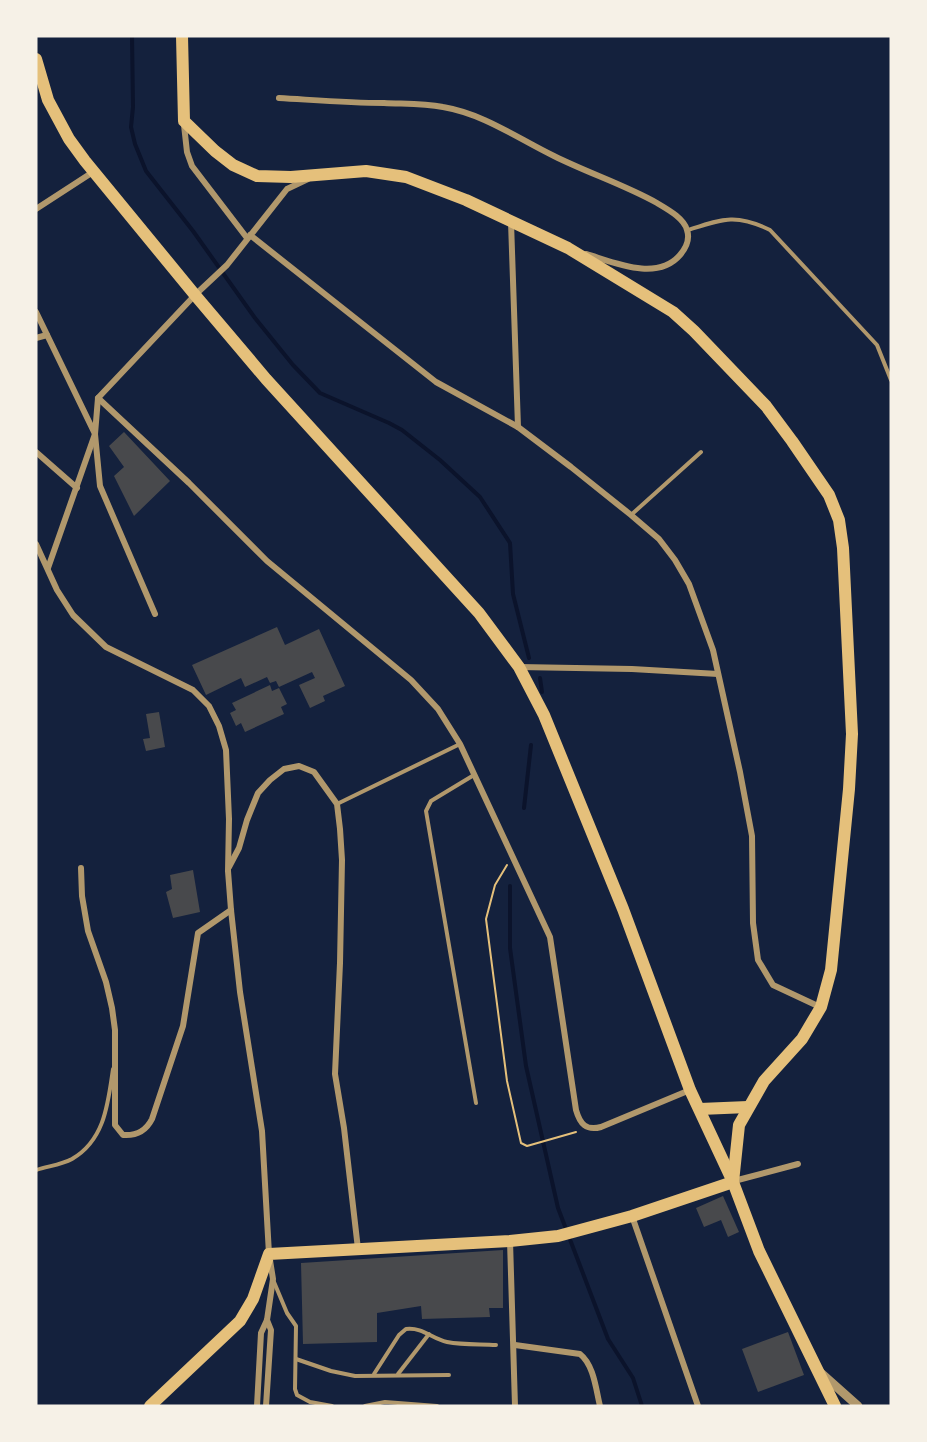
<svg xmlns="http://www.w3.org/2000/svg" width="927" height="1442" font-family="Cabin,sans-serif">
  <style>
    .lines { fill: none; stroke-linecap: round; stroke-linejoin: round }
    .stream { stroke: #0b132b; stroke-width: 4 }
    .building { fill: #48494c }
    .path { stroke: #e5c07b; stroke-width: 2 }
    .service { stroke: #b1986c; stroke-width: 4 }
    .minor { stroke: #b1986c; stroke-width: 6 }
    .tertiary { stroke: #b1986c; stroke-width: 9 }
    .primary { stroke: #e5c07b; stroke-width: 12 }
  </style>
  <rect width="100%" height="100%" fill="#14213d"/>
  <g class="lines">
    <g class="stream">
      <polyline points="132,36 133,107 131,127 135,144 146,171 193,231 255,318 293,365 320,393 389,423 402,430 440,460 480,497 510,543 513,594 529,658"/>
      <polyline points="540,678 542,692"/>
      <polyline points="524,808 531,745"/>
      <polyline points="510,886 510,948 526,1066 558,1208 608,1339 633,1378 642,1406"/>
    </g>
  </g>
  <g class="building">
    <polygon points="124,432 170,481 134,516 114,476 124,467 109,446"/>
    <polygon points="277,627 285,645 319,629 345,686 323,696 325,701 310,708 299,685 315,678 312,672 279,687 276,681 270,683 267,677 245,687 241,678 206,695 192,665"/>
    <polygon points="270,685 272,691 279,688 287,704 281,707 284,714 245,732 241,723 236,726 230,713 236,710 232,703"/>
    <polygon points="159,712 165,747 146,751 143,739 150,738 146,714"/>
    <polygon points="193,870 200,912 173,918 166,892 172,889 170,875"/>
    <polygon points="723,1196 739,1232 728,1237 721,1220 704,1227 696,1208"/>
    <polygon points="503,1250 503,1308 489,1308 490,1317 422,1319 421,1306 377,1313 377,1342 303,1344 301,1263"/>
    <polygon points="788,1332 804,1375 758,1392 742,1349"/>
  </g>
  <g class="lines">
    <polyline class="path" points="507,865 495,885 486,919 507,1081 521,1143 527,1146 576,1132"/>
    <g class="service">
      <path d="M688,230c34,-11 48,-17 82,0l107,115 14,35"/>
      <polyline points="631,515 701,452"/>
      <polyline points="474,775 431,801 426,811 476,1103"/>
      <polyline points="337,804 460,744"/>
      <path d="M36,1170c12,-4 25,-5 36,-11 33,-19 36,-56 41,-90"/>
      <polyline points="274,1282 287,1313 296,1326 295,1389 297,1395 310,1402 332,1406"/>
      <polyline points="296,1359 331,1371 355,1376 449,1375"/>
      <path d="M374,1374l25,-39 7,-6c17,-2 26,10 41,13 16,3 33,2 49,3"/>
      <polyline points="398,1374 429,1334"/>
      <polyline points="365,1406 385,1402 437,1406"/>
    </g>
    <g class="minor">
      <path d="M279,98c35,2 70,5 105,5 20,1 39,0 59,4 41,7 74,31 111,49 34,17 71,29 103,47 10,6 27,15 30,27 3,9 -1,18 -7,25 -23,27 -67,7 -94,-1"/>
      <polyline points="184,125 187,152 192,166 247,238"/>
      <polyline points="36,209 93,172"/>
      <polyline points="511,222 518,427"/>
      <polyline points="250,235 436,382 518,427 571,467 631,515 659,539 675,560 689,584 713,650 740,772 752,836 753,923 758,960 773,985 820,1007"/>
      <polyline points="36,312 95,434 100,486 155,614"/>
      <polyline points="36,338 47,335"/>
      <path d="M98,398l91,85 78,78 144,119 27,29 22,35 90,193 26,173c4,14 10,21 25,17l89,-37"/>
      <polyline points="36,452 77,488"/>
      <polyline points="36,544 57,590 73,615 106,647 193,690 209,706 219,726 226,750 229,819 228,871 231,910 240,992 262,1131 269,1254 273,1279 267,1320 261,1333 257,1406"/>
      <polyline points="48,568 95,434 98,398 195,295 227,265 287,189 308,179"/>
      <polyline points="519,667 632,669 718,674"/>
      <polyline points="229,867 239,848 247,820 258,793 270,780 284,769 299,766 314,772 337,804 340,829 342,860 340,963 335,1074 344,1128 358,1249"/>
      <path d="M81,868l1,28 6,35 18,51 6,26 3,22v95l8,10c14,1 23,-4 29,-16l31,-93 15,-93 33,-23"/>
      <polyline points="734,1181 798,1164"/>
      <polyline points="632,1216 698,1406"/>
      <polyline points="510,1241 515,1406"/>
      <path d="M515,1345l65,9c14,11 16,36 20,52"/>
      <polyline points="266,1406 271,1330 267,1320"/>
    </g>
    <polyline class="tertiary" points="821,1373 858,1406"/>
    <g class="primary">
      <polyline points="182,36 184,121 215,151 233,165 257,176 291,177 366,171 406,177 466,200 568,248 673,312 694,331 766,406 792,441 829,495 839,520 843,548 852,734 849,789 831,970 821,1007 802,1039 764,1081 739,1125 733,1182"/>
      <polyline points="36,59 48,100 69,139 85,161 195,295 266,379 479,613 519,667 544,715 623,909 690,1090 733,1182 759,1251 835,1406"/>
      <polyline points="700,1109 748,1107"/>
      <polyline points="150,1406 240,1321 253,1299 269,1254 510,1241 558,1236 632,1216 733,1182"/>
    </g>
  </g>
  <rect width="927" height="1442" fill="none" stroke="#f6f1e7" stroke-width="75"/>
</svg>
